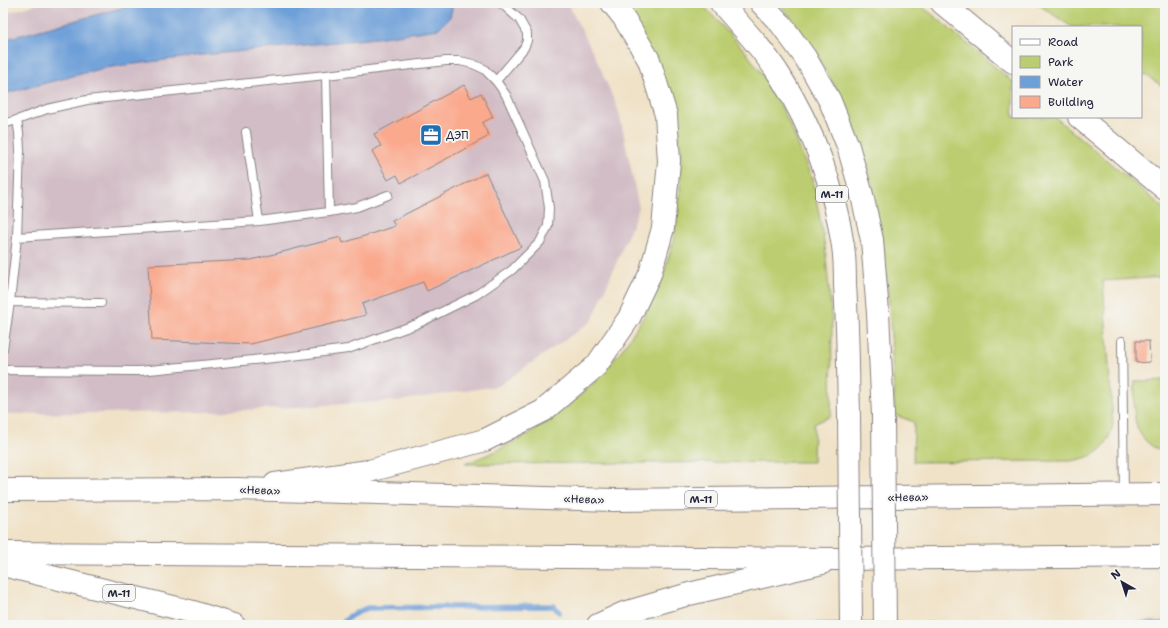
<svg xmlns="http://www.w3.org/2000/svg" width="1168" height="628" font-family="'Shantell Sans',sans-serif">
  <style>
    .industrial { fill: #d2bdc6 }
    .green { fill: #bbcd70; stroke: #6e7856 }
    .water { fill: #6d9fd8; stroke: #48608a }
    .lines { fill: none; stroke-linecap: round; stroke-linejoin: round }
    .stream { stroke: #6d9fd8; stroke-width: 5.5 }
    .building { fill: #faa98d }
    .lane-casing { stroke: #898281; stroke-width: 10 }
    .primary-casing { stroke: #898281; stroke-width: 24 }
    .highway-casing { stroke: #898281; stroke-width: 24 }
    .lane { stroke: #fff; stroke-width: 8 }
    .primary { stroke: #fff; stroke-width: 22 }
    .highway { stroke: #fff; stroke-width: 22 }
    .primary-bridge-casing { stroke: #898281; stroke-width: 24; stroke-linecap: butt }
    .primary-bridge { stroke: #fff; stroke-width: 22 }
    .labels { text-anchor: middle; stroke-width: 4; stroke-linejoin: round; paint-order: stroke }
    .shield { fill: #f6f6f2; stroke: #626272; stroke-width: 1 }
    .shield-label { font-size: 10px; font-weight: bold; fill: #22223b }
    .poi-label { font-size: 11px; fill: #22223b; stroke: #f6f6f2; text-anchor: start }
    .street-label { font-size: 11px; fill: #22223b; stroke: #f6f6f2 }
  </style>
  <rect width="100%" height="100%" fill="#f6f6f2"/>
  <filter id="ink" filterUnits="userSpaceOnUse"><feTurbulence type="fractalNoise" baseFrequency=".025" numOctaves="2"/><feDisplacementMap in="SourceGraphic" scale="8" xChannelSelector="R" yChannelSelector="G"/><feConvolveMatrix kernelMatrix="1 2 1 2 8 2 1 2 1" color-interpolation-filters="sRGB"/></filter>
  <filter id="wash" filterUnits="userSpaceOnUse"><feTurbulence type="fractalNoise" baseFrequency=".012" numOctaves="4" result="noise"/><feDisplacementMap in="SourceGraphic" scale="16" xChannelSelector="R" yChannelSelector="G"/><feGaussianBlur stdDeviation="0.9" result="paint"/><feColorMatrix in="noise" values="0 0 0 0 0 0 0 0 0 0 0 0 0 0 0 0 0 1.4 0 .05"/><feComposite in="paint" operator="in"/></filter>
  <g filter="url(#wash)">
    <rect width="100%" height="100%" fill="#f0e2c7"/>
    <polygon class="industrial" points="41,3 565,3 568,4 596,58 619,112 639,208 592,321 498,386 396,401 210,412 3,414 3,14"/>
    <g class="green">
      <polygon points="624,3 701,3 745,51 771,86 790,125 813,182 825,246 832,323 831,416 814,424 813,462 465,464 496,451 529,434 566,408 598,379 624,347 646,313 662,279 673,243 680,196 681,149 674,109"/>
      <path d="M778,3h139l16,12 80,67v35h42l110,92v68l-62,4 10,143c-6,26 -17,33 -43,37l-157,1 1,-40 -19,-7 -5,-101 -8,-74 -9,-51 -15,-48 -18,-46 -25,-43 -25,-36z"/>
      <polygon points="1036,3 1165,3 1165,88 1141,72 1141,27 1072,27"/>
      <path d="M1165,380v73c-36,-15 -31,-39 -30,-72z"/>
    </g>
    <polygon class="water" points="140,3 453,3 453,5 450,17 438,29 376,38 203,55 104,68 3,94 3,40"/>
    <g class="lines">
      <g class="stream">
        <polyline points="1162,440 1165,440"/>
        <polyline points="341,625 350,616 367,608 554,606 559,612"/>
        <polyline points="800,625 846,625"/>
        <polyline points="854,625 880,625"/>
        <polyline points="888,625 1165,624"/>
      </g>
    </g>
    <g id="blocks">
      <g class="building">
        <polygon points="464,85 471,98 481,93 493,117 482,123 489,136 401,183 397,175 388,180 372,151 381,146 374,134"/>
        <polygon points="486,173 521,247 427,291 423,282 362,304 366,315 251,344 152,340 148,265 251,260 341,237 343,243 395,226 392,221"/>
        <polygon points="1136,341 1149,341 1150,362 1136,363"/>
      </g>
    </g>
  </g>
  <g filter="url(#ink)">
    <use href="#blocks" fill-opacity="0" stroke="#898281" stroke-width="1"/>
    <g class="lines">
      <g class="lane-casing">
        <g id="lane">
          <polyline points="496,81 524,48 527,41 527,33 519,19 501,3"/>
          <polyline points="3,124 17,120 47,109 87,100 326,75 446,61 460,61 473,64 484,69 496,81 506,95 545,181 549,208 548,226 540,242 512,270 476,295 417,324 348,349 284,357 139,371 3,370"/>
          <polyline points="246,132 259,221"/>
          <polyline points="329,212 357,207 388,195"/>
          <polyline points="17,237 259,221 329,212 326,75"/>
          <polyline points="3,302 101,303"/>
          <polyline points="1122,341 1124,494"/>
          <polyline points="3,349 10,302 17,237 20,150 19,133 17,120"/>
        </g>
      </g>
      <g class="primary-casing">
        <g id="primary">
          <path d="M721,3c20,23 42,46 59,73 32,51 54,110 63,170 2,13 2,26 2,39 3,44 3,87 4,131"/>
          <polyline points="761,3 781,24 805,57 830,101 848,146 862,195 872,240 878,313 883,415"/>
          <polyline points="942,3 1013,62"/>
          <polyline points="1079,117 1165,189"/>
          <polyline points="275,484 369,471 485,440 543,411 596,366 629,318 650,274 663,228 669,161 666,115 649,60 624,18 612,3"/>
          <polyline points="3,565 193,612 234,625"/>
          <polyline points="598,625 624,613 689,594 822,563"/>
        </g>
      </g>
      <g class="highway-casing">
        <g id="highway">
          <polyline points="3,490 237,489 614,500 1165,494"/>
          <polyline points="3,553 839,559 1165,556"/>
        </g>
      </g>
      <use href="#lane" class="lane"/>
      <use href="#primary" class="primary"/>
      <use href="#highway" class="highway"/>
      <g class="primary-bridge-casing">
        <g id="primary-bridge">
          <polyline points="883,415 885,625"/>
          <polyline points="849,416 851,625"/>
        </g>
      </g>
      <use href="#primary-bridge" class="primary-bridge"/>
    </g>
  </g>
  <defs>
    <g id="office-square" transform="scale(1.15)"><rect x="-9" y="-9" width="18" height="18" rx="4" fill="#1f6fb2" stroke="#f6f6f2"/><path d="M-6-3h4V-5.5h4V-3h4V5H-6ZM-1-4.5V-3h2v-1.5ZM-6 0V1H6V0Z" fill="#fff"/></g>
  </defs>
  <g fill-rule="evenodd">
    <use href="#office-square" x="431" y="135"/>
  </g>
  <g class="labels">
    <g class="shield">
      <rect x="816" y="186" width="32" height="16" rx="3"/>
      <rect x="685" y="491" width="32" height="16" rx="3"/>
      <rect x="103" y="585" width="32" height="16" rx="3"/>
    </g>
    <g class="shield-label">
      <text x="832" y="198">М-11</text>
      <text x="701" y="503">М-11</text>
      <text x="119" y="597">М-11</text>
    </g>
    <g class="poi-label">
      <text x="446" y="139">ДЭП</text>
    </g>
    <g class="street-label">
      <text transform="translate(260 490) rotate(2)" y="4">«Нева»</text>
      <text transform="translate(908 497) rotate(-1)" y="4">«Нева»</text>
      <text transform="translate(584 499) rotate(2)" y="4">«Нева»</text>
    </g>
  </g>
  <rect width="1168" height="628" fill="none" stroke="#f6f6f2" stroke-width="16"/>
  <rect x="1012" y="26" width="130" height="92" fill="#f6f6f2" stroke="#a1a1a9"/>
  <rect x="1020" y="39" width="20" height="6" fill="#ffffff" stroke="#a1a1a9"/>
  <text x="1048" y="46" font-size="12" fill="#22223b">Road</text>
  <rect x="1020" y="56" width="20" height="12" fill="#bbcd70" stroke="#a1a1a9"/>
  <text x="1048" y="66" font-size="12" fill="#22223b">Park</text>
  <rect x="1020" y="76" width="20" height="12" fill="#6d9fd8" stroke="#a1a1a9"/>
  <text x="1048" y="86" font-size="12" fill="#22223b">Water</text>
  <rect x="1020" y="96" width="20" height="12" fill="#faa98d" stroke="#a1a1a9"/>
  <text x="1048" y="106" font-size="12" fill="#22223b">Building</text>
  <g transform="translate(1122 582) rotate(321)" stroke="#f6f6f2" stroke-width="3" paint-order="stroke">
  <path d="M0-3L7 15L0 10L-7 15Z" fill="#22223b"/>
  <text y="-6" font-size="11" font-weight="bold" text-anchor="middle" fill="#22223b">N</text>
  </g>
</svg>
